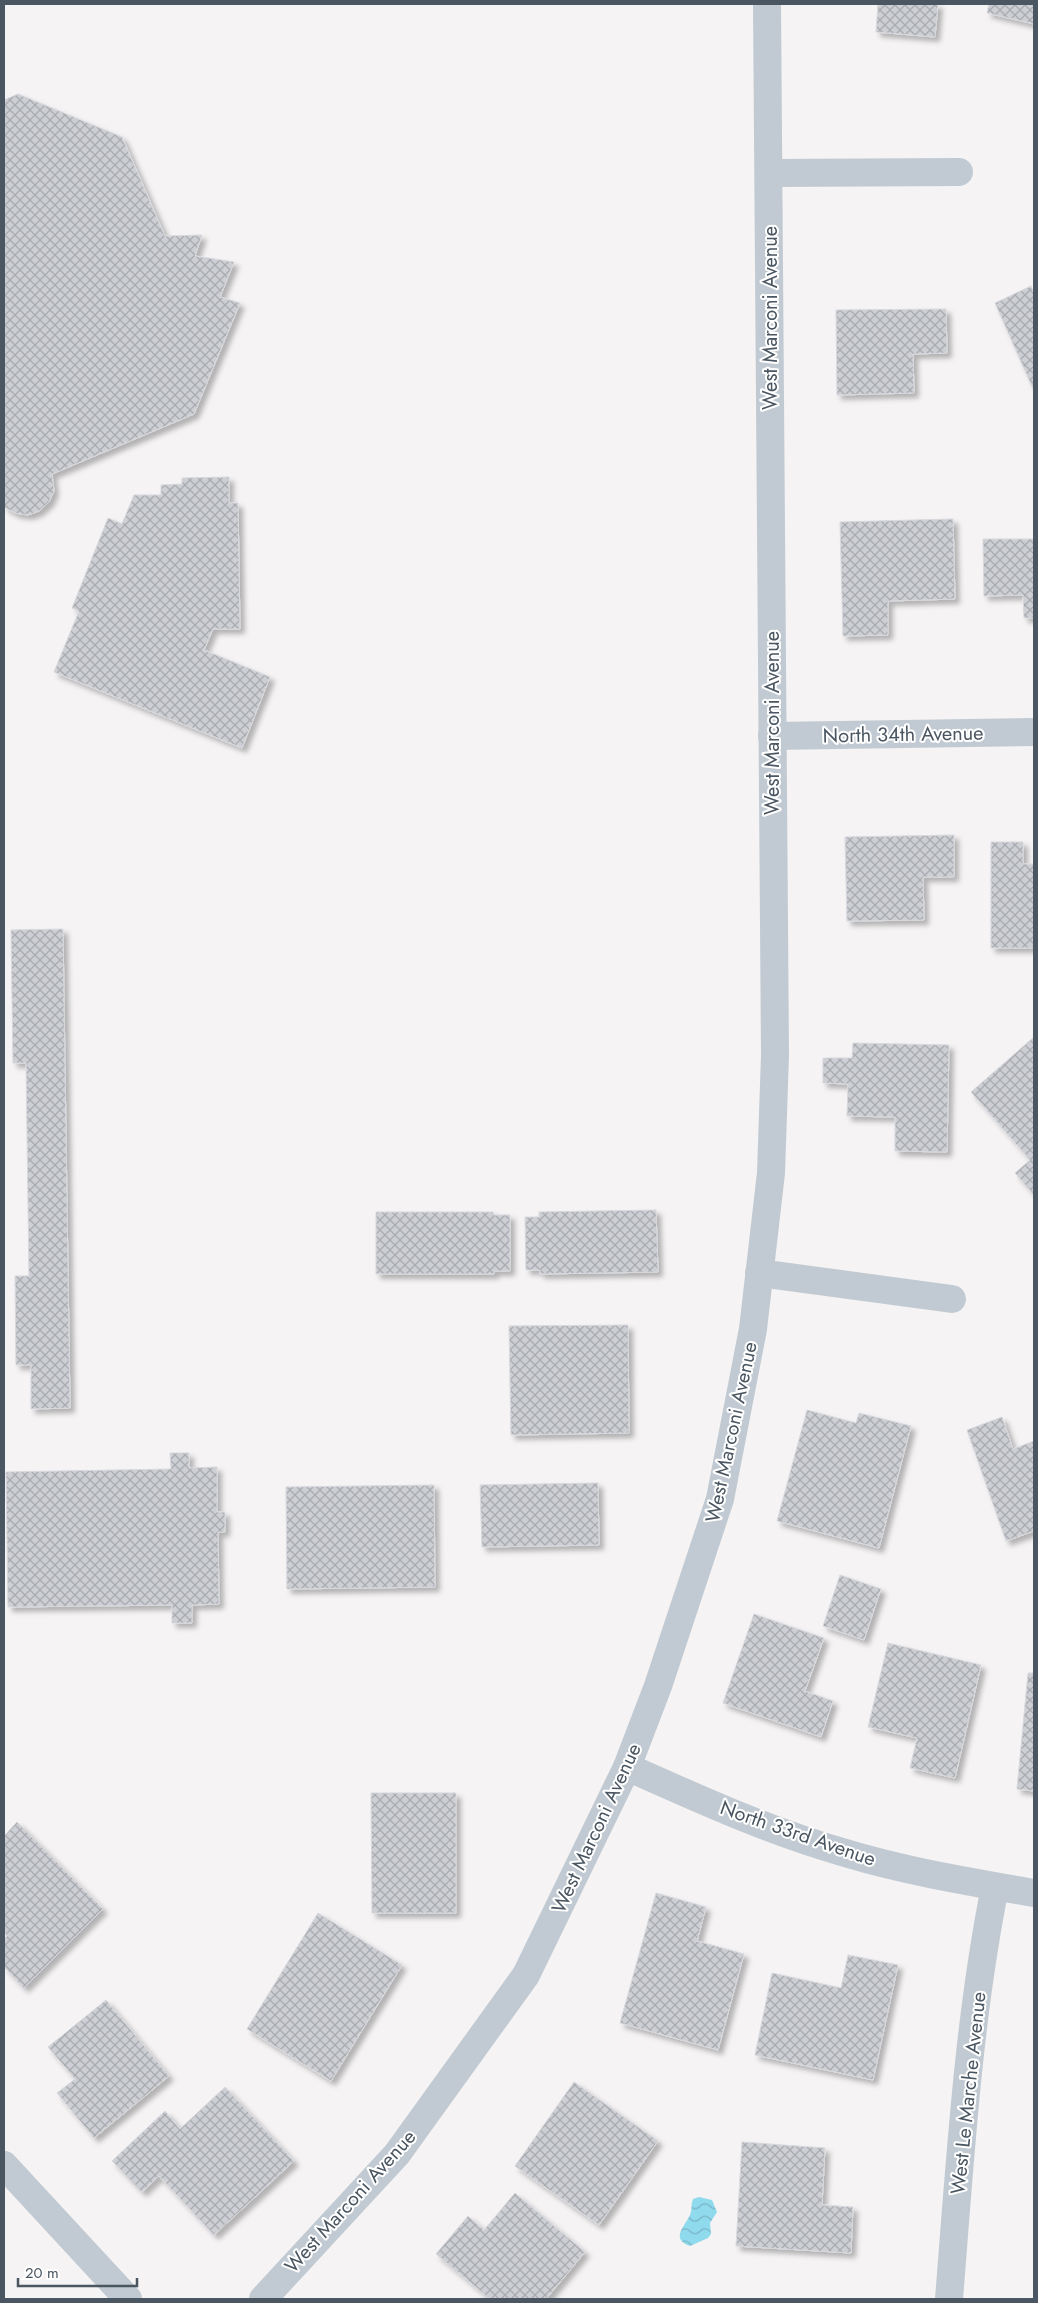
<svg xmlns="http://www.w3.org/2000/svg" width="1038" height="2303" font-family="Jost,sans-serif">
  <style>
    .water { fill: url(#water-waves) }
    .building { fill: url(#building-cross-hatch); stroke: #d7d9de; filter: url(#shadow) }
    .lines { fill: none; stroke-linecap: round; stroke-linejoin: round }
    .minor { stroke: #c1cad2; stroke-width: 28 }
    .labels { text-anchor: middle; stroke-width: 4; stroke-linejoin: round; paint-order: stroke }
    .street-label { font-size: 20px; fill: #4a5661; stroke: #fff }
  </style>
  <defs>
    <pattern id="water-waves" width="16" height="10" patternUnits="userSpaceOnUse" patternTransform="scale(1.25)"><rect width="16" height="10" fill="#90daee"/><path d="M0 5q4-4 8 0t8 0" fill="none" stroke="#78b4c4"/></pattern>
    <pattern id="building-cross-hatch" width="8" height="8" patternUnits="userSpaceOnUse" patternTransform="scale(1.25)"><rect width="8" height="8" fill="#cdcfd5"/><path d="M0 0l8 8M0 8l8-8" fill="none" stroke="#a8abb0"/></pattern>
    <filter id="shadow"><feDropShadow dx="4.5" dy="4.5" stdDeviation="2.5" flood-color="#0004"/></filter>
  </defs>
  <rect width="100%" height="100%" fill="#f5f3f3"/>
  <path class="water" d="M699,2197l13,3 5,12 -7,11 1,11 -3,4 -18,8c-22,-8 -2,-22 1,-34 1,-5 0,-8 2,-13z"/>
  <g class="building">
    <polygon points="878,4 938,4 935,37 876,32"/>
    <polygon points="989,4 1034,4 1034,24 987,13"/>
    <polygon points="18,94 122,137 165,236 202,235 195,256 234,262 220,297 240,303 194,414 52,474 54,491 49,502 39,511 28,515 15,513 4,507 4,100"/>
    <polygon points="1031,286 1034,294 1034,391 995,303"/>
    <polygon points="946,309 947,353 913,354 914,393 837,395 836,310"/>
    <polygon points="229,477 229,503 238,503 240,629 213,629 204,650 270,677 242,748 54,672 79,611 72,608 108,518 122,524 134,495 161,495 161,485 182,484 182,478"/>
    <polygon points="953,519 955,599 888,601 888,635 843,636 840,522"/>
    <polygon points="983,539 1034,539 1034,618 1024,618 1023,595 984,596"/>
    <polygon points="954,835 954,877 923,877 924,920 847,921 845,837"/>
    <polygon points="991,842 1023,842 1023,864 1034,864 1034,948 991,948"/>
    <polygon points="63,929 70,1408 31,1409 31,1365 16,1365 15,1276 29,1276 26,1063 13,1063 11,930"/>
    <polygon points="1034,1037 1034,1195 1015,1173 1030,1160 971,1092"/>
    <polygon points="853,1043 949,1045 947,1152 895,1151 895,1117 847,1116 848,1084 823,1083 823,1058 852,1058"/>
    <polygon points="656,1210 658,1272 540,1274 540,1270 526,1270 525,1217 539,1217 539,1212"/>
    <polygon points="376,1212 493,1212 494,1215 510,1215 510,1271 494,1271 494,1274 376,1274"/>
    <polygon points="628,1325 629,1433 511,1435 509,1326"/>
    <polygon points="807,1410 856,1423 859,1413 911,1426 879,1548 777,1521"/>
    <polygon points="1002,1417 1013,1449 1034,1441 1034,1531 1006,1541 967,1430"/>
    <polygon points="170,1453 189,1453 189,1468 217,1467 217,1512 225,1512 225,1532 218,1532 219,1604 192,1605 192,1623 172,1623 172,1605 8,1607 6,1472 171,1469"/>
    <polygon points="598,1483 599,1545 482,1547 480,1485"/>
    <polygon points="434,1485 435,1587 287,1589 286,1487"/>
    <polygon points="840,1575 881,1589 864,1640 823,1626"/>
    <polygon points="754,1614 824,1638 805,1691 833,1701 821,1737 723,1703"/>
    <polygon points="888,1643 981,1665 955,1778 910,1768 917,1738 868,1727"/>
    <polygon points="1028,1673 1034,1673 1034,1791 1017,1789"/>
    <polygon points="371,1793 456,1793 456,1913 372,1913"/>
    <polygon points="17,1822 103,1909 24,1988 4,1967 4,1939 7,1936 4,1932 4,1836"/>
    <polygon points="656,1893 706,1907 697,1941 744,1954 718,2050 620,2023"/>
    <polygon points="318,1913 402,1965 331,2081 247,2029"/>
    <polygon points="848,1955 898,1965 873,2080 755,2055 772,1973 841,1988"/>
    <polygon points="106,2000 169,2076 94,2138 57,2093 75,2079 48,2047"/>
    <polygon points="574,2082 658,2141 599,2225 515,2166"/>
    <polygon points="225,2087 294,2161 214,2235 159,2176 142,2192 112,2161 165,2111 180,2129"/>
    <polygon points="742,2142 825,2148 822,2205 853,2207 851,2253 736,2246"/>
    <polygon points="515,2193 585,2252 546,2299 490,2299 436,2254 468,2216 484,2230"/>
  </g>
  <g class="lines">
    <g class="minor">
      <polyline points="769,173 959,172"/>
      <polyline points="772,736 1034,732"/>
      <polyline points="759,1273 952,1299"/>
      <path d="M627,1767c70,31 141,64 215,85 62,19 128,30 192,41"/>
      <polyline points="4,2165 128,2299"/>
      <polyline points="263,2299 397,2154 526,1975 627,1767 658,1686 720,1499 753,1329 771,1173 775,1055 767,4"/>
      <path d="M949,2299c11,-137 19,-277 46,-412"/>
    </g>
  </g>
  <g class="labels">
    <g class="street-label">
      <text transform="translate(770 318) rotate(-90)" y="7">West Marconi Avenue</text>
      <text transform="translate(772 723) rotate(-90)" y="7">West Marconi Avenue</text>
      <text transform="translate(903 734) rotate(-1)" y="7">North 34th Avenue</text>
      <text transform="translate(731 1432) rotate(-78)" y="7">West Marconi Avenue</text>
      <text transform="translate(596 1828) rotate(-65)" y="7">West Marconi Avenue</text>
      <text transform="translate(798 1833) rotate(19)" y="7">North 33rd Avenue</text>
      <text transform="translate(968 2093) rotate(-84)" y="7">West Le Marche Avenue</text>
      <text transform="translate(350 2201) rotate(-48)" y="7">West Marconi Avenue</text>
    </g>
  </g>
  <rect width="1038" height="2303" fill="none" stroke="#4a5661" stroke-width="10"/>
  <path d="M18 2278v8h119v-8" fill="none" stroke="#4a5661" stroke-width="2.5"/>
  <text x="25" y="2278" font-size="15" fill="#4a5661" stroke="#ffffff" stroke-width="4" paint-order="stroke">20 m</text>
</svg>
